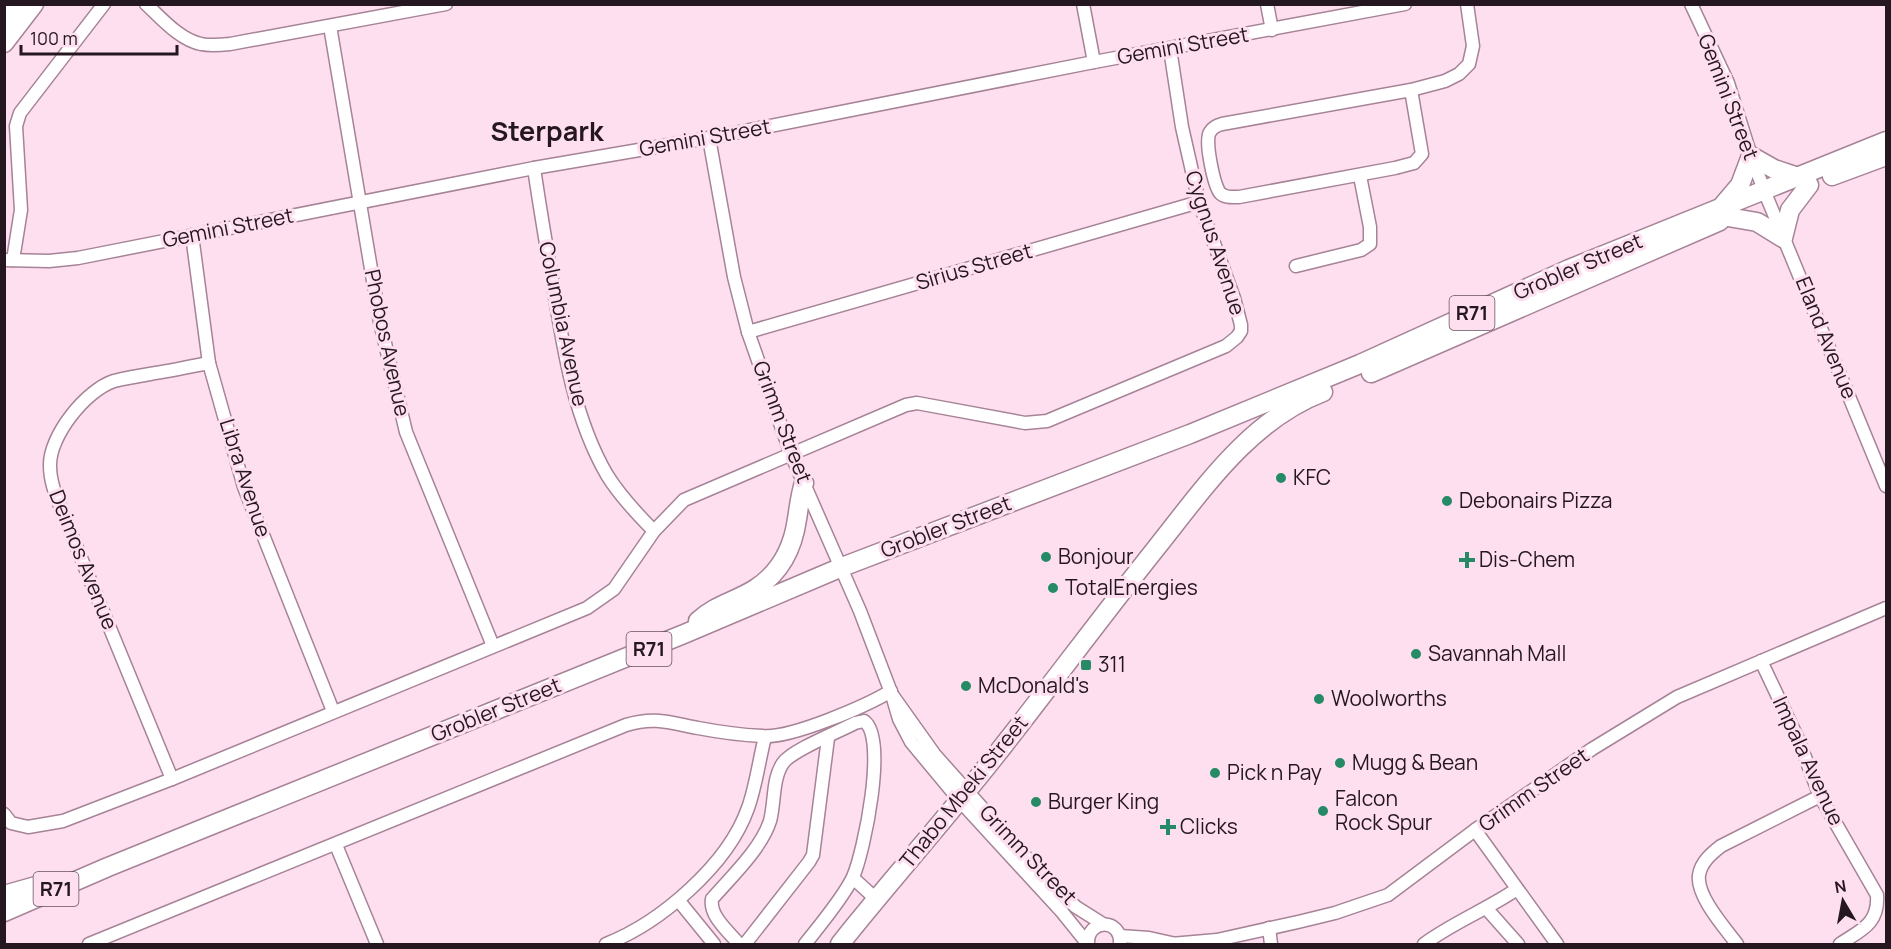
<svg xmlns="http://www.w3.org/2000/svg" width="1891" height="949" font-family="Manrope,sans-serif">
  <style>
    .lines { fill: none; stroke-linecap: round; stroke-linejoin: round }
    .minor-casing { stroke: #a68397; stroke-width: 15 }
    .primary-casing { stroke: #a68397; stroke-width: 21 }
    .minor { stroke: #fff; stroke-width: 12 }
    .primary { stroke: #fff; stroke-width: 18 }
    .poi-dot { fill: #258a65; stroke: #fedff0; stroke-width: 2 }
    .labels { text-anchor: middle; stroke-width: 6; stroke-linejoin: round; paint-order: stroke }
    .shield { fill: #fedff0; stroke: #66535e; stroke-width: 1.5 }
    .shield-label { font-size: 20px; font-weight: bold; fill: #25171f }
    .street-label { font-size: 21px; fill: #25171f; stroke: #fedff0 }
    .poi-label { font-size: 21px; fill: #25171f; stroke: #fedff0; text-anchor: start }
    .district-label { font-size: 27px; font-weight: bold; fill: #25171f; stroke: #fedff0 }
  </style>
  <rect width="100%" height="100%" fill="#fedff0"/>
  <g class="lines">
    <g class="minor-casing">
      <g id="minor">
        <path d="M146,4c15,14 34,36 55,40 9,2 19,1 29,0l216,-40"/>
        <polyline points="1083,4 1094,62"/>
        <polyline points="1267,4 1272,30"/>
        <polyline points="1691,4 1728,83 1751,156 1768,200 1886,486"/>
        <polyline points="330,26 380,322 406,432 493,646"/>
        <path d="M1411,90l11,64 -8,9 -19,5 -156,29c-7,0 -14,1 -19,-4 -6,-8 -16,-53 -10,-61 3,-5 8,-7 12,-8l189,-34 34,-9 14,-7 10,-10 4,-18 -6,-42"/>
        <polyline points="709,138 734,277 748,332 791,454 860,611 892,695 899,719 911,742 960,801 1062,912 1087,943"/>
        <path d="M534,168c6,41 13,82 20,123 10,62 21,129 53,184 13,21 30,39 47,56"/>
        <polyline points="192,235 209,363 244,487 333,711"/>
        <polyline points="4,260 49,261 78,258 534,168 709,138 1094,62 1405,4"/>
        <polyline points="13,260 21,210 16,126 20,113 104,4"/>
        <polyline points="1296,266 1361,250 1370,244 1370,227 1360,176"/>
        <polyline points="748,332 1199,202"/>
        <path d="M1761,661l37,78 22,57 57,99c2,29 -16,35 -37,49"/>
        <polyline points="893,696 935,755 1051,885 1076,907 1103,924"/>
        <path d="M172,779l-107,-260c-6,-17 -15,-34 -15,-53 -1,-30 36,-76 64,-85 12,-3 24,-5 36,-7 20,-3 39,-7 59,-11"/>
        <polyline points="4,814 11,823 28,827 63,821 172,779 587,608 614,589 654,531 684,500 906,405 917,403 1025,423 1047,421 1226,346 1237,337 1241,331 1241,325 1234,298 1199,202 1182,127 1170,49"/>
        <polyline points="1475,830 1557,944"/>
        <polyline points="336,845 377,944"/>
        <polyline points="853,878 876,899"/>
        <polyline points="679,901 714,944"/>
        <polyline points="1486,908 1518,944"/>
        <polyline points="1269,928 1271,944"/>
        <polyline points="1120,936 1149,938 1176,944"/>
        <path d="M89,944l537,-219c29,-9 45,-2 72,3 21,4 43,7 64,8 28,3 104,-30 129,-45"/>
        <path d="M606,944c54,-21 122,-79 142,-136 8,-22 11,-48 17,-71"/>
        <path d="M739,944c-10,-12 -30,-28 -27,-45 19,-22 49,-50 58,-78 5,-18 2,-42 13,-58 9,-13 55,-31 72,-40l9,-2c24,16 0,131 -11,156 -10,21 -33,48 -48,67"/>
        <polyline points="745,944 809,862 813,855 828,738"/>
        <path d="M1088,944c-1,-26 34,-26 32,0"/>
        <polyline points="1171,944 1217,940 1298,922 1335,913 1388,895 1475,830 1592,749 1677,697 1886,608"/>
        <path d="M1424,944c30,-22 62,-34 93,-55"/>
        <path d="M1737,944c-12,-16 -41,-48 -38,-69 2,-13 13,-22 22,-29l99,-50"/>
      </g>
    </g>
    <g class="primary-casing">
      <g id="primary">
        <polyline points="4,19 16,4"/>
        <polyline points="4,43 34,4"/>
        <polyline points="1832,176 1886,156"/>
        <polyline points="1723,205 1740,185 1751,156 1774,169 1798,177"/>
        <polyline points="1728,217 1757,222 1783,238 1790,210 1809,185"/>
        <polyline points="1371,373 1720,221"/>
        <path d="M698,621c17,-16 38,-20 57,-32 25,-16 38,-41 42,-70 2,-12 3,-24 7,-36"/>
        <polyline points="4,895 43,884"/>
        <polyline points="4,912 108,867 684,634 842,567 1190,434 1360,364 1569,269 1886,141"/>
        <path d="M840,944c54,-68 113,-133 167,-203 50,-64 99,-130 150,-194 47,-59 93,-127 166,-155"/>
      </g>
    </g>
    <use href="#minor" class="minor"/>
    <use href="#primary" class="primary"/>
  </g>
  <g class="poi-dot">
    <circle cx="1281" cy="478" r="6"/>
    <circle cx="1447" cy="501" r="6"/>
    <circle cx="1046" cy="557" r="6"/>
    <path d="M1464 551h6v6h6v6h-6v6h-6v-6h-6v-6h6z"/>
    <circle cx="1053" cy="588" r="6"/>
    <circle cx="1416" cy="654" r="6"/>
    <rect x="1080" y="659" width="12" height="12" rx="3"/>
    <circle cx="966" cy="686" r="6"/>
    <circle cx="1319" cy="699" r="6"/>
    <circle cx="1340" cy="763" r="6"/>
    <circle cx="1215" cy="773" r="6"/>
    <circle cx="1036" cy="802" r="6"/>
    <circle cx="1323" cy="811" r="6"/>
    <path d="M1165 818h6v6h6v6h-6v6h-6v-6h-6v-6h6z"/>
  </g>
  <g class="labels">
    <g class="shield">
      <rect x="1449.5" y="296" width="45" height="34" rx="4.5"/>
      <rect x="626.5" y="632" width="45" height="34" rx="4.5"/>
      <rect x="33.5" y="872" width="45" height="34" rx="4.5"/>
    </g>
    <g class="shield-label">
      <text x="1472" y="320">R71</text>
      <text x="649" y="656">R71</text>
      <text x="56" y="896">R71</text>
    </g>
    <g class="street-label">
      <text transform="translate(1183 46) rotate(-10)" y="7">Gemini Street</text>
      <text transform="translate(1728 97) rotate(69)" y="7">Gemini Street</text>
      <text transform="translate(705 138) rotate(-10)" y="7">Gemini Street</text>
      <text transform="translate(228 228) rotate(-11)" y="7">Gemini Street</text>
      <text transform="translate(1215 243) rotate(72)" y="7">Cygnus Avenue</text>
      <text transform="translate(974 267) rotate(-16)" y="7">Sirius Street</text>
      <text transform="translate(1578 267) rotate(-23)" y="7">Grobler Street</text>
      <text transform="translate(563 324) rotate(78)" y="7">Columbia Avenue</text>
      <text transform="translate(1826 338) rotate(68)" y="7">Eland Avenue</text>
      <text transform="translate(387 343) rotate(78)" y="7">Phobos Avenue</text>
      <text transform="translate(782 422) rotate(69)" y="7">Grimm Street</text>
      <text transform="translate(245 478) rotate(72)" y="7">Libra Avenue</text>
      <text transform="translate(946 527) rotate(-21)" y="7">Grobler Street</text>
      <text transform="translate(83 560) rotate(68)" y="7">Deimos Avenue</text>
      <text transform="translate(496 710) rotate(-22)" y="7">Grobler Street</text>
      <text transform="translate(1808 761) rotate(65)" y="7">Impala Avenue</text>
      <text transform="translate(1534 790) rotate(-35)" y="7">Grimm Street</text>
      <text transform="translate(964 792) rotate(-51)" y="7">Thabo Mbeki Street</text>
      <text transform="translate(1028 855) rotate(46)" y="7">Grimm Street</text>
    </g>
    <g class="poi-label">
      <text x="1293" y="485">KFC</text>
      <text x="1459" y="508">Debonairs Pizza</text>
      <text x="1058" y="564">Bonjour</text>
      <text x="1479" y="567">Dis-Chem</text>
      <text x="1065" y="595">TotalEnergies</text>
      <text x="1428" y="661">Savannah Mall</text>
      <text x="1098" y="672">311</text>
      <text x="978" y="693">McDonald's</text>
      <text x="1331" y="706">Woolworths</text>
      <text x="1352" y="770">Mugg &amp; Bean</text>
      <text x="1227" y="780">Pick n Pay</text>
      <text x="1335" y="806">Falcon<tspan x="1335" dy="24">Rock Spur</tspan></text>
      <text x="1048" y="809">Burger King</text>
      <text x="1180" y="834">Clicks</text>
    </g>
    <g class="district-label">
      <text x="547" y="141">Sterpark</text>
    </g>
  </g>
  <rect width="1891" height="949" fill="none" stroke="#25171f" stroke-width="12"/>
  <g transform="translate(1843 901) rotate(350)" stroke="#fedff0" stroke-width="4.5" paint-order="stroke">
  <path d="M0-4.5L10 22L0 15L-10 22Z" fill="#25171f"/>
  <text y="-9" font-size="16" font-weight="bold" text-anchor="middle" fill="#25171f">N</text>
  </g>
  <path d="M21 45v9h156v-9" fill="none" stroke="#25171f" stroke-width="3"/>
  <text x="30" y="45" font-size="18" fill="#25171f" stroke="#fedff0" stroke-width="4.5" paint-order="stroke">100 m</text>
</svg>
